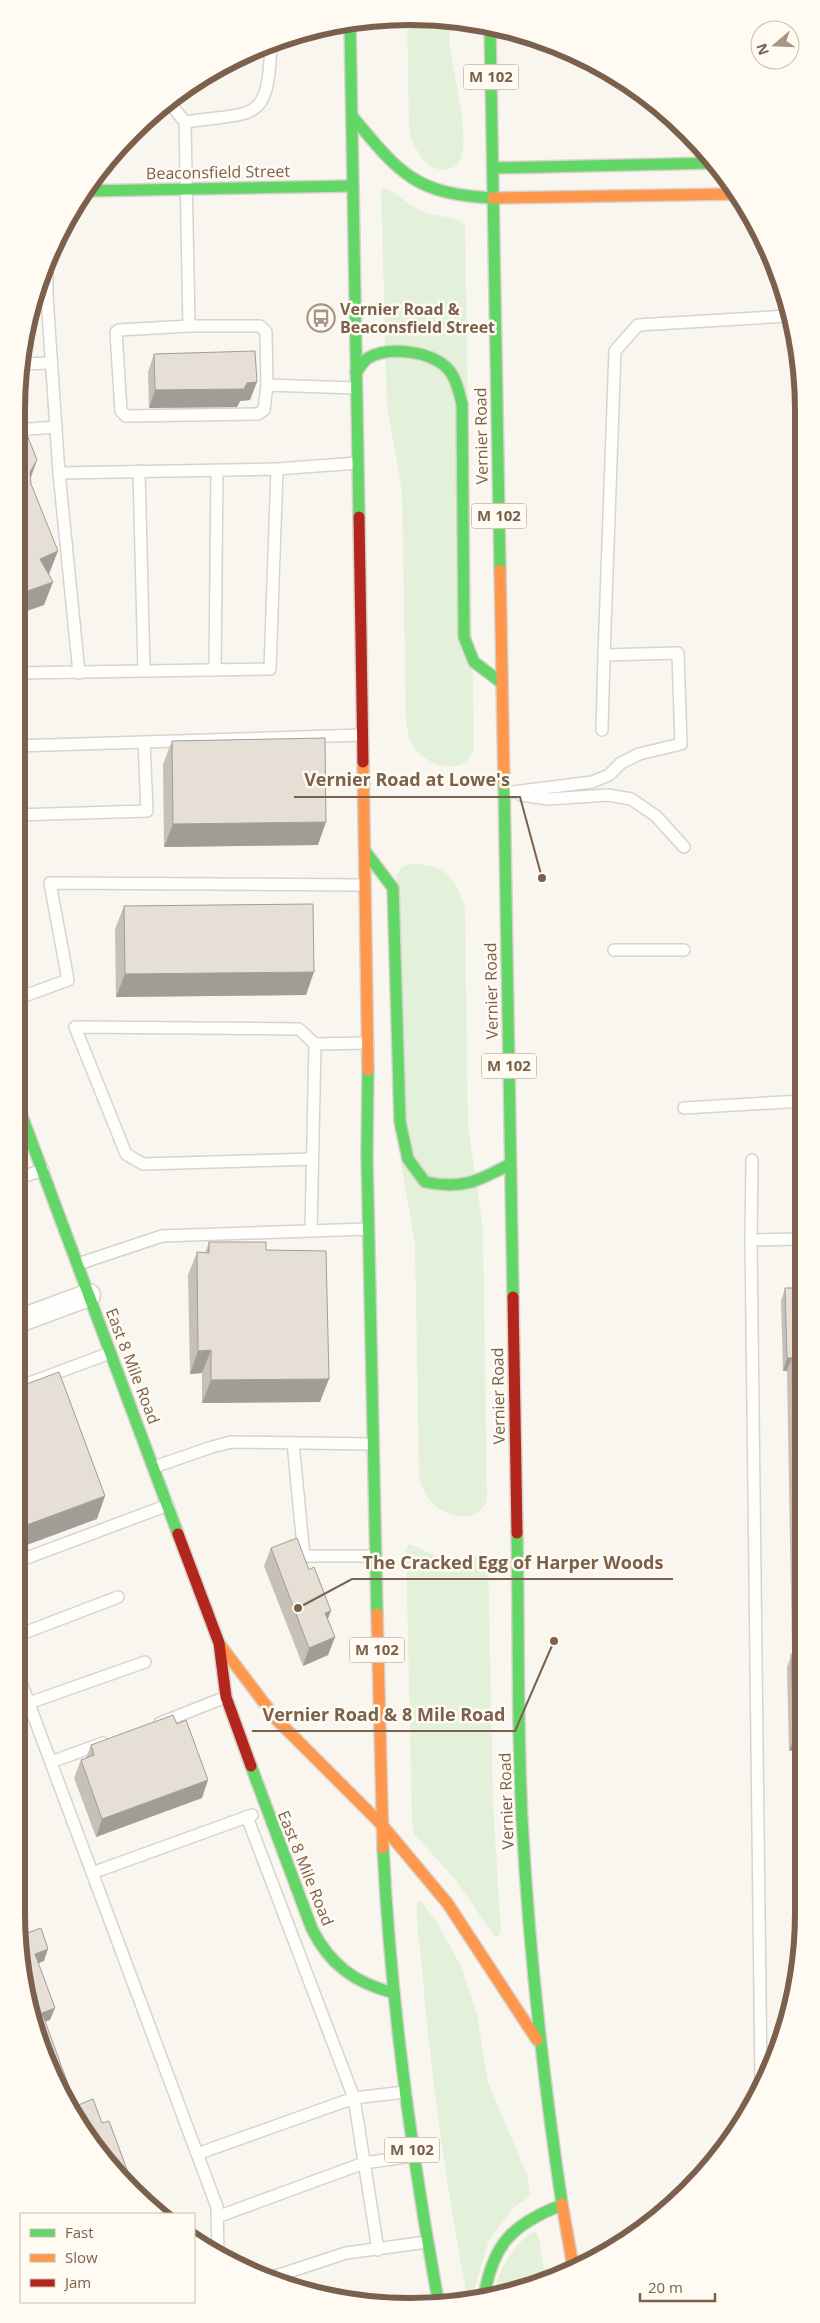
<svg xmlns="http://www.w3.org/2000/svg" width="820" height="2323" font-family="'Open Sans',sans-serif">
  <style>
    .green { fill: #e4f1da }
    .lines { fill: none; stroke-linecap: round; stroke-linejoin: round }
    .lane-casing { stroke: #d9d3cd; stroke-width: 14 }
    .street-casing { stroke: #d9d3cd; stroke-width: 25 }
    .fast-casing { stroke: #d8d2ca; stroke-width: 14 }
    .slow-casing { stroke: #d8d2ca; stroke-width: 14 }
    .jam-casing { stroke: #d8d2ca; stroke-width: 14 }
    .lane { stroke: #fefefd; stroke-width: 11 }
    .street { stroke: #fefefd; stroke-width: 22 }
    .fast { stroke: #63d668; stroke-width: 11 }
    .slow { stroke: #ff974d; stroke-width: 11 }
    .jam { stroke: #b3261e; stroke-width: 11 }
    .wall { fill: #c6c0b8 }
    .shaded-wall { fill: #a19c96 }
    .building { fill: #e6dfd6; stroke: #a19c96 }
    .labels { text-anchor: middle; stroke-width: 5; stroke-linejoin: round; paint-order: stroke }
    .shield { fill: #fffbf3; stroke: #a38f7e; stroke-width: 1 }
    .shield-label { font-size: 15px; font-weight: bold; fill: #7b614c }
    .street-label { font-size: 16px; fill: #7b614c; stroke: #fffbf3 }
    .poi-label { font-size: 16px; font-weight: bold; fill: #7b614c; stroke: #fffbf3; text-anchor: start }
    .rim { fill: none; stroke: #7b614c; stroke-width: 6 }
    .leader { fill: none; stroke: #7b614c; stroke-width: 2 }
    .callout-dot { fill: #7b614c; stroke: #fffbf3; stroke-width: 2 }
    .callout-label { font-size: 18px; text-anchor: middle; font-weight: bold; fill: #7b614c; stroke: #fffbf3; stroke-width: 5; stroke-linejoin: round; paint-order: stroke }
  </style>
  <rect width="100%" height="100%" fill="#f9f6ef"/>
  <g class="green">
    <path d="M435,17l15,2c0,9 -1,19 0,28 3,29 20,84 11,111 -1,5 -5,9 -10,10 -24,9 -38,-21 -42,-39l-2,-111z"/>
    <path d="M384,188c8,1 27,19 39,24 13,6 36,2 42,15l9,522c-9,29 -46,18 -60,-2 -5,-7 -6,-15 -8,-23l-4,-232 -15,-86 -6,-216z"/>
    <path d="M410,864c34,-1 48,15 55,46l3,216 15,102 4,272c-10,26 -41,18 -57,1 -6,-7 -8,-16 -11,-25l-4,-232 -15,-87 -4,-282 5,-7z"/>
    <polygon points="410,1544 441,1558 456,1560 486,1553 488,1556 493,1803 501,1933 497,1937 494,1936 456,1880 414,1834 412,1825 406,1548"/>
    <path d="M418,1901h3l17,23 24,44 15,47 11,67 39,93 3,18 -1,4 -15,10 -25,33 -18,60 -3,1c-21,-110 -37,-221 -46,-332 -1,-15 -8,-56 -4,-68z"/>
    <path d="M536,2231l2,4 8,43 -34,15 -17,3c0,-4 0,-8 1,-12 3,-15 25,-49 40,-53z"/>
  </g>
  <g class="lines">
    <g class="lane-casing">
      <g id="lane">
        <polyline points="168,101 185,122"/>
        <polyline points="47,263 47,297"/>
        <polyline points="34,297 47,297 59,473"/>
        <path d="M189,326l-4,-204c71,-11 83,3 86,-79"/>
        <polyline points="22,364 51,363"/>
        <polyline points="267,385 264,410 258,414 126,416 121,411 116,332 119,330 189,326 260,326 266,332 267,385 356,388"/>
        <polyline points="16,430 56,427"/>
        <polyline points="277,469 357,463"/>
        <polyline points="139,471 144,671"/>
        <polyline points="215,670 217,470"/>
        <polyline points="16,673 270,669 277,469 59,473 79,673"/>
        <polyline points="602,730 604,655"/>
        <polyline points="144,742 362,735"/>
        <polyline points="16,746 144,742 147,811 16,815"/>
        <polyline points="504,793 592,782 609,775 621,763 639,754 681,744 678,653 604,655 615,351 638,325 787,316"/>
        <polyline points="521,795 548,799 608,795 631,799 656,816 684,847"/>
        <polyline points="614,950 684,950"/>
        <polyline points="16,999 68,980 50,883 365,885"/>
        <polyline points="684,1108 802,1101"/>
        <polyline points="312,1159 143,1164 126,1154 75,1027 299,1029 315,1044"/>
        <polyline points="752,1160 751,1240 802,1239"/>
        <polyline points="16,1179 43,1170"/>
        <polyline points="311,1231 315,1044 368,1043"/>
        <polyline points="751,1240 761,2080"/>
        <polyline points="78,1264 162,1236 368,1229"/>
        <polyline points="16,1388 110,1353"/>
        <polyline points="293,1443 304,1556 375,1556"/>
        <polyline points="154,1467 212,1447 231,1442 372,1444"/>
        <polyline points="16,1562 168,1505"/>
        <polyline points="16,1636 118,1597"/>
        <polyline points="16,1669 217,2207 218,2255"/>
        <polyline points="29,1703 145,1662"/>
        <polyline points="160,1723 226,1697"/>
        <polyline points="51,1762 103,1743"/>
        <polyline points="247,1817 354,2098 405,2092"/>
        <polyline points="92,1873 252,1815"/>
        <polyline points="197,2154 354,2098 378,2250"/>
        <polyline points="217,2217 364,2163 413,2156"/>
        <polyline points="273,2277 346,2253 427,2242"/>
      </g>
    </g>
    <g class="street-casing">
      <polyline id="street" points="16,1322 89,1295"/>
    </g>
    <g class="fast-casing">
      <g id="fast">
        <polyline points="350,22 359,517"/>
        <polyline points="490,26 500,570"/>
        <path d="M352,116c48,58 63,78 141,82"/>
        <polyline points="493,168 714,163"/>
        <polyline points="85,191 353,186"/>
        <path d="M356,373c4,-5 7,-12 12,-15 21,-12 62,-7 79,10 9,9 12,24 15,36l2,233 10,25 28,21"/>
        <polyline points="504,784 513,1297"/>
        <path d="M365,851l28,37 7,234 8,37 17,23c36,8 54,-1 85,-18"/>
        <polyline points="368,1070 367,1156 377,1614"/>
        <polyline points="16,1100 178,1534"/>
        <path d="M517,1533c2,96 0,192 5,287 7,129 21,257 40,384"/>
        <path d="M251,1766l61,163c18,36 43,54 82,64"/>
        <path d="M383,1848c8,154 28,306 56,457"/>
        <path d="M484,2298c8,-53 28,-74 78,-93"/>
      </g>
    </g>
    <g class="slow-casing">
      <g id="slow">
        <polyline points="493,198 735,194"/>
        <polyline points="500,570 504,784"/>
        <polyline points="363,762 368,1070"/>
        <polyline points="377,1614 383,1848"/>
        <polyline points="221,1646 277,1720 383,1826"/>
        <polyline points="383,1826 448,1904 537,2040"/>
        <polyline points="562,2204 573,2266"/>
      </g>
    </g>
    <g class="jam-casing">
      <g id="jam">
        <polyline points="359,517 363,762"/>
        <polyline points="513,1297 517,1533"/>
        <polyline points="178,1534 219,1643 226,1697 251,1766"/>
      </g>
    </g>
    <use href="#lane" class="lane"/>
    <use href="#street" class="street"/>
    <use href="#fast" class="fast"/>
    <use href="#slow" class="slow"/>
    <use href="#jam" class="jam"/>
  </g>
  <g class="wall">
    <polygon points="154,354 250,400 240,401 237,407 149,408 148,372"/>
    <polygon points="172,741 318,845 164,847 163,764"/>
    <polygon points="124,906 306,995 116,997 115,929"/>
    <polygon points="209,1242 266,1250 320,1402 202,1403 202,1373 190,1374 188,1275 197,1252 205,1253"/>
    <polygon points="785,1288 802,1288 804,1913 797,1966 794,1750 789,1751 787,1667 792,1654 787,1371 783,1371 781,1301"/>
    <polygon points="271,1548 328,1619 335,1637 328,1655 303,1666 264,1566"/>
    <polygon points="177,1724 202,1798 96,1837 74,1778 81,1760 86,1758 91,1745"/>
  </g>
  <g class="shaded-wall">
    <polygon points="257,382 250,400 240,401 237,407 149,408 155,390"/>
    <polygon points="37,460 29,483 30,472"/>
    <polygon points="58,551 49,574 32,582 40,559"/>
    <polygon points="53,582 44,605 16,615 16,595"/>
    <polygon points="326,822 318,845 164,847 173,824"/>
    <polygon points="314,972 306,995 116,997 125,974"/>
    <polygon points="211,1350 202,1373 190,1374 198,1351"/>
    <polygon points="787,1358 792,1358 787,1371 783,1371"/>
    <polygon points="329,1379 320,1402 202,1403 211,1380"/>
    <polygon points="105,1496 97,1519 16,1549 16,1529"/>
    <polygon points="331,1611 324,1629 325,1613"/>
    <polygon points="335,1637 328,1655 303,1666 309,1648"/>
    <polygon points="794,1738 799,1738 794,1750 789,1751"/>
    <polygon points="208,1780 202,1798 96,1837 102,1819"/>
    <polygon points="48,1949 44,1961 30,1967 35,1954"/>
    <polygon points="55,2008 50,2020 37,2025 42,2013"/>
    <polygon points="129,2175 126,2184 120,2178"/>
  </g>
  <g class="building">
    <polygon points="255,351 257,382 247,383 244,389 155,390 154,354"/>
    <polygon points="16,426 24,427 37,460 30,472 31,484 58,551 40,559 53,582 16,595"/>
    <polygon points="325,738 326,822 173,824 172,741"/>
    <polygon points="313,904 314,972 125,974 124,906"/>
    <polygon points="209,1242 266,1242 266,1250 326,1251 329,1379 211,1380 211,1350 198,1351 197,1252 209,1253"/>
    <polygon points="785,1288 802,1288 804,1913 801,1934 799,1738 794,1738 791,1654 796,1654 792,1358 787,1358"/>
    <polygon points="59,1372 105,1496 16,1529 16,1481 18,1480 16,1474 16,1388"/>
    <polygon points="297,1538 309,1570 314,1567 331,1611 325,1613 335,1637 309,1648 271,1548"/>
    <polygon points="173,1715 177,1724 186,1720 208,1780 102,1819 81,1760 94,1755 91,1745"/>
    <polygon points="17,1922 22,1935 41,1928 48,1949 35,1954 55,2008 42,2013 76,2106 93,2099 102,2123 109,2121 129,2175 120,2178 114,2173 46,2063 24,1990"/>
  </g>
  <defs>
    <g id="bus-ring" transform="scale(1.4375)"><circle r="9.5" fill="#fffbf3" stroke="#a79585" stroke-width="1.5"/><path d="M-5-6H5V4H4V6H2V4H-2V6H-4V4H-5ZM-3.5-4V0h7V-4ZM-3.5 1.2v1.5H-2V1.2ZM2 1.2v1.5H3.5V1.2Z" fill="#a79585"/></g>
  </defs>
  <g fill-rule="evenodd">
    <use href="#bus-ring" x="321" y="318"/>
  </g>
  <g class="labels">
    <g class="shield">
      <rect x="463.5" y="64.5" width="55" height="25" rx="4"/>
      <rect x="471.5" y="503.5" width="55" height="25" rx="4"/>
      <rect x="481.5" y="1053.5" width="55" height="25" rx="4"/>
      <rect x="349.5" y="1637.5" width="55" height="25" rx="4"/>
      <rect x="384.5" y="2137.5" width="55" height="25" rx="4"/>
    </g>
    <g class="shield-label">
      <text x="491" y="82">M 102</text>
      <text x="499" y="521">M 102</text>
      <text x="509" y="1071">M 102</text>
      <text x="377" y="1655">M 102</text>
      <text x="412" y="2155">M 102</text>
    </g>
    <g class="street-label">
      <text transform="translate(218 172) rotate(-1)" y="6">Beaconsfield Street</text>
      <text transform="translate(481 436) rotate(-91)" y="6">Vernier Road</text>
      <text transform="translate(491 991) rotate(-91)" y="6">Vernier Road</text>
      <text transform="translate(133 1366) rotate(69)" y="6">East 8 Mile Road</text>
      <text transform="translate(498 1396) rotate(-91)" y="6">Vernier Road</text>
      <text transform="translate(506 1801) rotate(-92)" y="6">Vernier Road</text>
      <text transform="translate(306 1868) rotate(68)" y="6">East 8 Mile Road</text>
    </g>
    <g class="poi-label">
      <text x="340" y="315">Vernier Road &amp;<tspan x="340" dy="18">Beaconsfield Street</tspan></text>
    </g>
  </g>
  <path d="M0 0H820V2323H0ZM410 25H410A385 385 0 0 1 795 410V1913A385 385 0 0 1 410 2298H410A385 385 0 0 1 25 1913V410A385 385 0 0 1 410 25Z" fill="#fffbf3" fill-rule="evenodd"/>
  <path class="rim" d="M410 25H410A385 385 0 0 1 795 410V1913A385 385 0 0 1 410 2298H410A385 385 0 0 1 25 1913V410A385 385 0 0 1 410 25Z"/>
  <path class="leader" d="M542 878L520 797H294M298 1608L352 1579H673M554 1641L515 1731H252"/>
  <g class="callout-dot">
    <circle cx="542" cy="878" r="5"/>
    <circle cx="298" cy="1608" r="5"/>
    <circle cx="554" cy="1641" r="5"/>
  </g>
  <g class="callout-label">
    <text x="407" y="786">Vernier Road at Lowe's</text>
    <text x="513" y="1569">The Cracked Egg of Harper Woods</text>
    <text x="384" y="1721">Vernier Road &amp; 8 Mile Road</text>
  </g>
  <rect x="20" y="2213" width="175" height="90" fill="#fffbf3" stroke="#cabdb0"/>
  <rect x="30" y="2229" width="25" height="8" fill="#63d668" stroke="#cabdb0"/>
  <text x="65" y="2238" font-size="15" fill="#7b614c">Fast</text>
  <rect x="30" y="2254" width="25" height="8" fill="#ff974d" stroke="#cabdb0"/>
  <text x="65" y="2263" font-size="15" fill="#7b614c">Slow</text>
  <rect x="30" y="2279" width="25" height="8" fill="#b3261e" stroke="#cabdb0"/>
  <text x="65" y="2288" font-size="15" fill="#7b614c">Jam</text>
  <g transform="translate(775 45) rotate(251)"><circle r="24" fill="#fffbf3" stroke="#cabdb0"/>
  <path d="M0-4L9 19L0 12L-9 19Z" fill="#a79585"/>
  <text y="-8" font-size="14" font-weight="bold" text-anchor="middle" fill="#7b614c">N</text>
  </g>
  <path d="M640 2293v8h75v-8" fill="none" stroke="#7b614c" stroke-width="2.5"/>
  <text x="648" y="2293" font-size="15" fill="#7b614c" stroke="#fffbf3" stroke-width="4" paint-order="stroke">20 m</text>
</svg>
